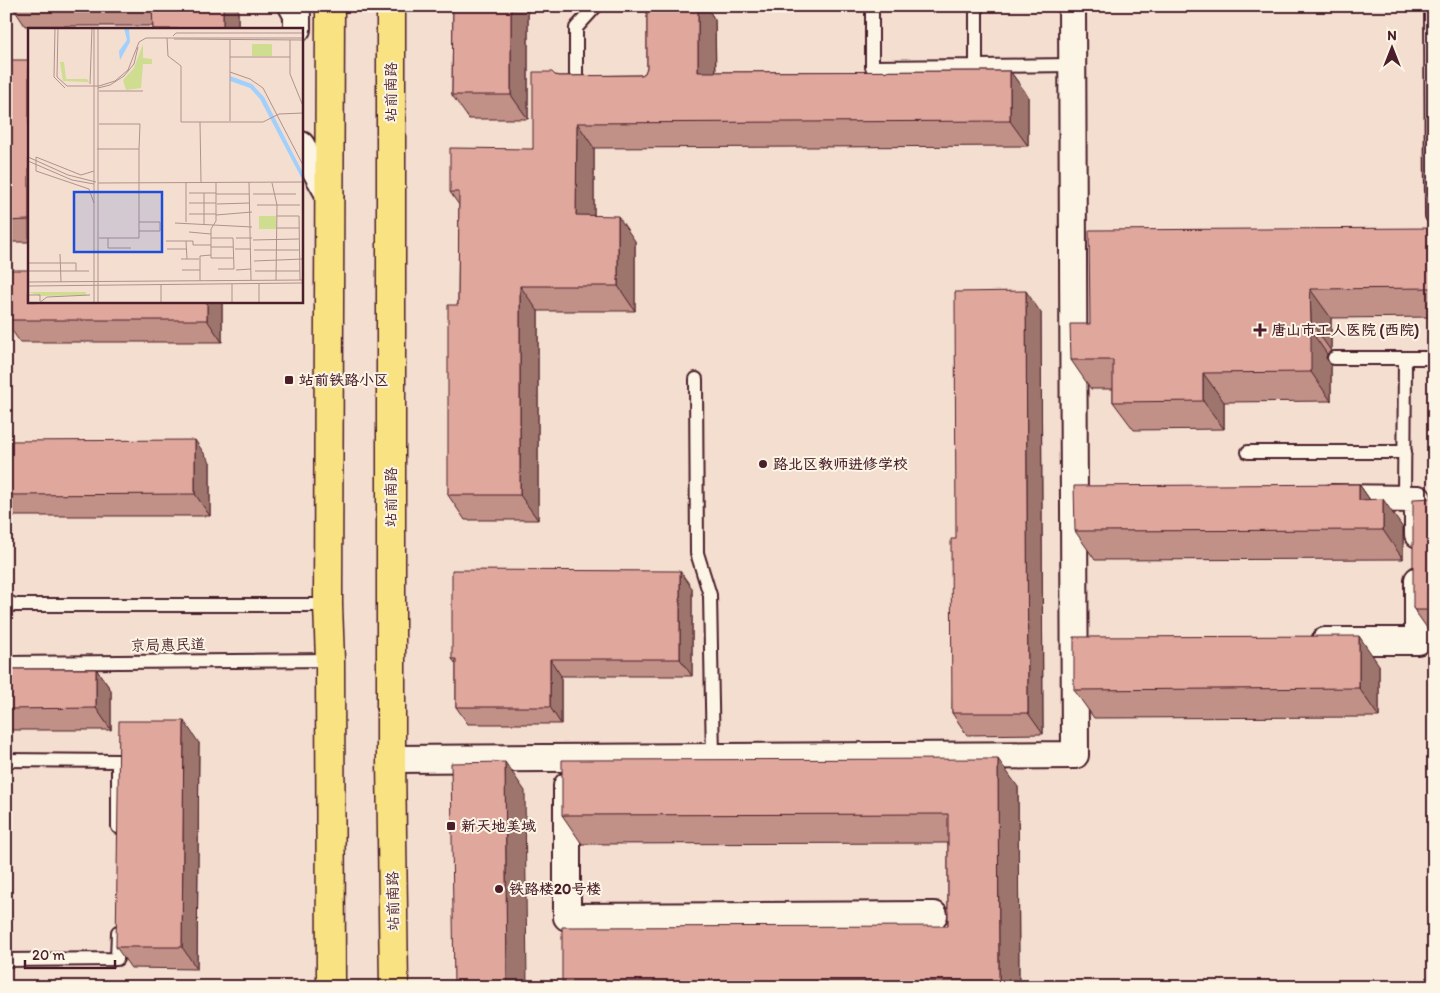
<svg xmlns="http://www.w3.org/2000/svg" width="1440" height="993" font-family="Itim,'LXGW WenKai TC',sans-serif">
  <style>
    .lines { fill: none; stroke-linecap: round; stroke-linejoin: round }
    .lane-casing { stroke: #4a1f2b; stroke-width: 16 }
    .street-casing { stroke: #4a1f2b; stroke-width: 30 }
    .primary-casing { stroke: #4a1f2b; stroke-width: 31 }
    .lane { stroke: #fcf5e5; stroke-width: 12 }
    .street { stroke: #fcf5e5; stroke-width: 26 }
    .primary { stroke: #f8e281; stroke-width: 28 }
    .wall { fill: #c19086; stroke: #4a1f2b }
    .shaded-wall { fill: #9d756d; stroke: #4a1f2b }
    .building { fill: #e0a79c; stroke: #4a1f2b }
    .poi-dot { fill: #4a1f2b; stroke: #fcf5e5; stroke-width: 2 }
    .labels { text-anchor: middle; stroke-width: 4; stroke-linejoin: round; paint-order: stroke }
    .street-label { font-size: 15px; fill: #4a1f2b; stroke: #fcf5e5 }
    .poi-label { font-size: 15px; font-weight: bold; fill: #4a1f2b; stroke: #fcf5e5; text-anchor: start }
    .inset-road { fill: none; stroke: #b0928d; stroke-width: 1 }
    .view { fill: #1d4ed8; fill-opacity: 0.15; stroke: #1d4ed8; stroke-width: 2.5 }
    .inset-edge { fill: none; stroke: #4a1f2b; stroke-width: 2.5 }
  </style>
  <rect width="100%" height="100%" fill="#f4decf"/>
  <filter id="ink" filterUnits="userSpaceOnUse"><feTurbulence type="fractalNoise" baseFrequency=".02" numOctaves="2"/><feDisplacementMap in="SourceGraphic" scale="10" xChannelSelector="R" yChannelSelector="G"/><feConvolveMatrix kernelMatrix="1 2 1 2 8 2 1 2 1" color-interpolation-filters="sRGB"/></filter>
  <g filter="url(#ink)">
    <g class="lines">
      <g class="lane-casing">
        <g id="lane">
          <polyline points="872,6 872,67 976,66 976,6"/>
          <polyline points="1431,6 1432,216 1434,216"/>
          <polyline points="976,66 1072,65"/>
          <polyline points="576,91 576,28 596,6"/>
          <polyline points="1334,358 1434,358"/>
          <polyline points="696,379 697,553 710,595 713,758"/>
          <polyline points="1248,452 1405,452"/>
          <polyline points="1404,498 1405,358"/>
          <polyline points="6,601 15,605 328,605"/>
          <polyline points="6,663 330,660"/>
          <polyline points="6,760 118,761 118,827"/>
          <polyline points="6,960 117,959 118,932"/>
        </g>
      </g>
      <g class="street-casing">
        <g id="street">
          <polyline points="292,6 297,15 297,29"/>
          <polyline points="301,145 330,196"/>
          <polyline points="1332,498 1418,499 1418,534"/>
          <polyline points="1325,641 1418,641 1418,580"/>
          <polyline points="391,759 1075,755 1072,6"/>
          <polyline points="567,786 567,917 934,915"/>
        </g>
      </g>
      <g class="primary-casing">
        <g id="primary">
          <polyline points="330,6 328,605 330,660 331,987"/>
          <polyline points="391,6 391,759 394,987"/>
        </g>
      </g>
      <use href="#lane" class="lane"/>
      <use href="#street" class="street"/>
      <use href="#primary" class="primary"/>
    </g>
    <g class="wall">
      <polygon points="12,6 238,6 238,29 153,29 153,26 25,26"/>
      <polygon points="453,6 528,6 528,119 469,119 452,95"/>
      <polygon points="647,6 706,6 715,20 716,72 1010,71 1028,96 1028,146 594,148 594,216 635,241 635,311 538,311 538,520 465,520 448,495 458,305 459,205 450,192 533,149 555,75 559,76 642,75 645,73 647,68"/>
      <polygon points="29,60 29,242 6,242 6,178 9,178"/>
      <polygon points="1434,228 1434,317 1331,318 1331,351 1327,354 1326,358 1331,365 1331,401 1224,402 1224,429 1134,430 1113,402 1113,389 1091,389 1071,360 1090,324"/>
      <polygon points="6,270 222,301 222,342 20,342 6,322"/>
      <polygon points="1041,313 1043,734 967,735 952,713 956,539"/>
      <polygon points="6,441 210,462 210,516 6,516"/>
      <polygon points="1359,484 1370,500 1403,528 1403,559 1095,560 1075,531"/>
      <polygon points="1434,498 1434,638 1413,608"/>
      <polygon points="692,588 692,676 561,676 561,724 468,724 456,707 456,664 452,659"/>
      <polygon points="1379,665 1379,717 1094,718 1074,690"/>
      <polygon points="6,669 96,669 111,690 111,730 6,730"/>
      <polygon points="199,743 197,969 131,968 116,947"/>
      <polygon points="1018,787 1019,987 565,987 562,982 948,926 948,843 582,844 562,815"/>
    </g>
    <g class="shaded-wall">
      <rect x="223" y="6" width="15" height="23"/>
      <polygon points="511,6 528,6 528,119 511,95"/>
      <polygon points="698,6 706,6 715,20 716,97 698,72"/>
      <polygon points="1010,71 1028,96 1028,146 1010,121"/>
      <polygon points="577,123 594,148 594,240 576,215"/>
      <polygon points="618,216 635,241 635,311 618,286"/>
      <polygon points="520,286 538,311 538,520 520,495"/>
      <polygon points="1310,289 1331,318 1331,351 1311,322"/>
      <polygon points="1026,291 1041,313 1043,734 1028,713"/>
      <polygon points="207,301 222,301 222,342 207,320"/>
      <polygon points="1307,325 1327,354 1326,358 1331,365 1331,401 1311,372 1307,334 1306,330"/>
      <polygon points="1203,373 1224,402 1224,429 1203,401"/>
      <polygon points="195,440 210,462 210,516 195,494"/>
      <polygon points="1359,484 1379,513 1359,500"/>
      <polygon points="1383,499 1403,528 1403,559 1383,530"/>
      <polygon points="680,571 692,588 692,676 680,659"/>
      <polygon points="1359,636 1379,665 1379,717 1359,688"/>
      <polygon points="550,659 561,676 561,724 550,707"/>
      <polygon points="96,669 111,690 111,730 96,708"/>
      <polygon points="184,721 199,743 197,969 182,947"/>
      <polygon points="998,759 1018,787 1019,987 1003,987 999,981"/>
      <polygon points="505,762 525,791 527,987 507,987"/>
    </g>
    <g class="building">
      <polygon points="152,6 223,6 223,29 153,29"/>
      <polygon points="453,6 511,6 511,95 452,95"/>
      <polygon points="647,6 698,6 698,72 1010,71 1010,121 577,123 576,215 618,216 618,286 520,286 520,495 448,495 448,305 458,305 459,192 450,192 450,148 533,149 533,72 552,72 555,75 559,76 642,75 645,73 647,68"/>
      <polygon points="9,60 29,60 29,220 6,221 6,178 9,178"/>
      <polygon points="1434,228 1434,288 1310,289 1311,322 1307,325 1306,330 1307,334 1311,337 1311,372 1203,373 1203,401 1113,402 1113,360 1071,360 1070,324 1090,324 1089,230"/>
      <polygon points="6,270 29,270 29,301 207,301 207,320 6,320"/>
      <polygon points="1026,291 1028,713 952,713 951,539 956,539 955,292"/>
      <polygon points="195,440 195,494 6,495 6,441"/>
      <polygon points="1359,484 1359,500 1383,499 1383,530 1075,531 1074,486"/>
      <polygon points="1434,498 1434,610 1415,610 1413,608 1413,499"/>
      <polygon points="452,570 680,571 680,659 550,659 550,707 456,707 456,659 452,659"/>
      <polygon points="1359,636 1359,688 1074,690 1074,637"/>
      <polygon points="6,669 96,669 96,708 6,709"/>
      <polygon points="119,721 184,721 182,947 116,947"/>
      <polygon points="998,759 999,981 562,982 562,927 948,926 948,814 562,815 562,760"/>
      <polygon points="505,762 507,987 454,987 451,763"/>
    </g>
  </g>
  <g class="poi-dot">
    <path d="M1257.5 322.5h5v5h5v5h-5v5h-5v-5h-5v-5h5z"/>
    <rect x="284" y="375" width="10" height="10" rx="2.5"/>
    <circle cx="763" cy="464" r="5"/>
    <rect x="446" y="821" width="10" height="10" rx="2.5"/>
    <circle cx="499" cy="889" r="5"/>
  </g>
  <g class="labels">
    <g class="street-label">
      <text transform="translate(391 92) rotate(-90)" y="5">站前南路</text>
      <text transform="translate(391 497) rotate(-90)" y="5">站前南路</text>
      <text transform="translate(168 645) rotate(-1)" y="5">京局惠民道</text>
      <text transform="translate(393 901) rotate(-91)" y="5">站前南路</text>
    </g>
    <g class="poi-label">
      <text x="1271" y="335">唐山市工人医院 (西院)</text>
      <text x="299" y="385">站前铁路小区</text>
      <text x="773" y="469">路北区教师进修学校</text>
      <text x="461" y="831">新天地美域</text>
      <text x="509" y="894">铁路楼20号楼</text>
    </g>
  </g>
  <g transform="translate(28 28)">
    <rect width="275" height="275" fill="#f4decf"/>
    <path d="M115,16v14l9,1v5h-9l-2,24 -15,2 -3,-10 11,-12zM224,16h20v12h-20zM231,188h17v13h-17zM0,264h58v3l-45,1z" fill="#cedd90"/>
    <path d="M32,34h4l2,17h21l2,3 -26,-1z" fill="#cedd90"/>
    <path d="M96,0h5l1,14 -10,18 -1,-9 8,-11zM202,48l22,8 12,13 39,76v21l-1,-15 -42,-80 -10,-11 -20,-7z" fill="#a2d0fd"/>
    <path class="inset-road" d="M27,0l-1,49 11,11M30,0l-1,49 10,9h32l16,-5 13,-11 11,-28 7,-4h157M70,0v275M145,8l3,-3h127M139,10l1,18 13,10v56h82l16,-8 24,-1M146,11l129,1M202,12v81M262,12v34l13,32M202,29h60M202,44l20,7 13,9 40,77M62,56l2,-56M70,60l12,-3 14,-9 10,-12 4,-17M71,63h44M172,94l1,60M71,96h41l-1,25M69,121h42v89h-40M0,129l40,18 28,7M0,133l44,19 22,4M221,154l2,98M70,155l205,-1M244,155l5,22 -1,75M161,165h27M176,165v31M188,166h33M225,166h43M66,175l-5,-14 -53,-18v-14l45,18 13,-4M161,175h27M189,176l33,-1M229,177h43M161,186h27M188,187l36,-3M249,188h22l1,64M111,194h21v9h-21M158,194v-40M147,195l77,4M249,200h22M161,204l22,2M80,210v10h23M183,210h22l1,31h-16M208,210h16M225,212l46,-1M138,213h20l1,18M158,213h7v4h18M183,219h22M139,221h19M207,221h16M226,222h45M32,226l1,28M183,227v3h22M153,231h18M226,233l49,-2M154,242h18M208,242l15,-1M48,243v-8h-48v8h61M227,243h45M172,253v-25l11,-1v-26l5,-8v-39M0,254l275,-2M133,256v19M0,258l275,-3M0,267h12v6M0,275h11l8,-6 43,-2M66,275v-275M204,275v-19M231,275v-19"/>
    <path class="view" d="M46,164h88v60h-88z"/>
    <rect width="275" height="275" class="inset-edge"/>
  </g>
  <rect width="1440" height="993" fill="none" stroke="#fcf5e5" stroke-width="25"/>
  <rect x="12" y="12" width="1415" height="968" fill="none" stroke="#4a1f2b" stroke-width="2" filter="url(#ink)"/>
  <g transform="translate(1392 48)" stroke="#fcf5e5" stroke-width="4" paint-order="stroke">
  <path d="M0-4L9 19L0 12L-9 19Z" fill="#4a1f2b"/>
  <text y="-8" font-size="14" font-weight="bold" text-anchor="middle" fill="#4a1f2b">N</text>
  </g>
  <path d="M25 960v8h90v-8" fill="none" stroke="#4a1f2b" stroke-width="2.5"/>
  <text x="32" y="960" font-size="15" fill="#4a1f2b" stroke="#fcf5e5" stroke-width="4" paint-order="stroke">20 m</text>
</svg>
